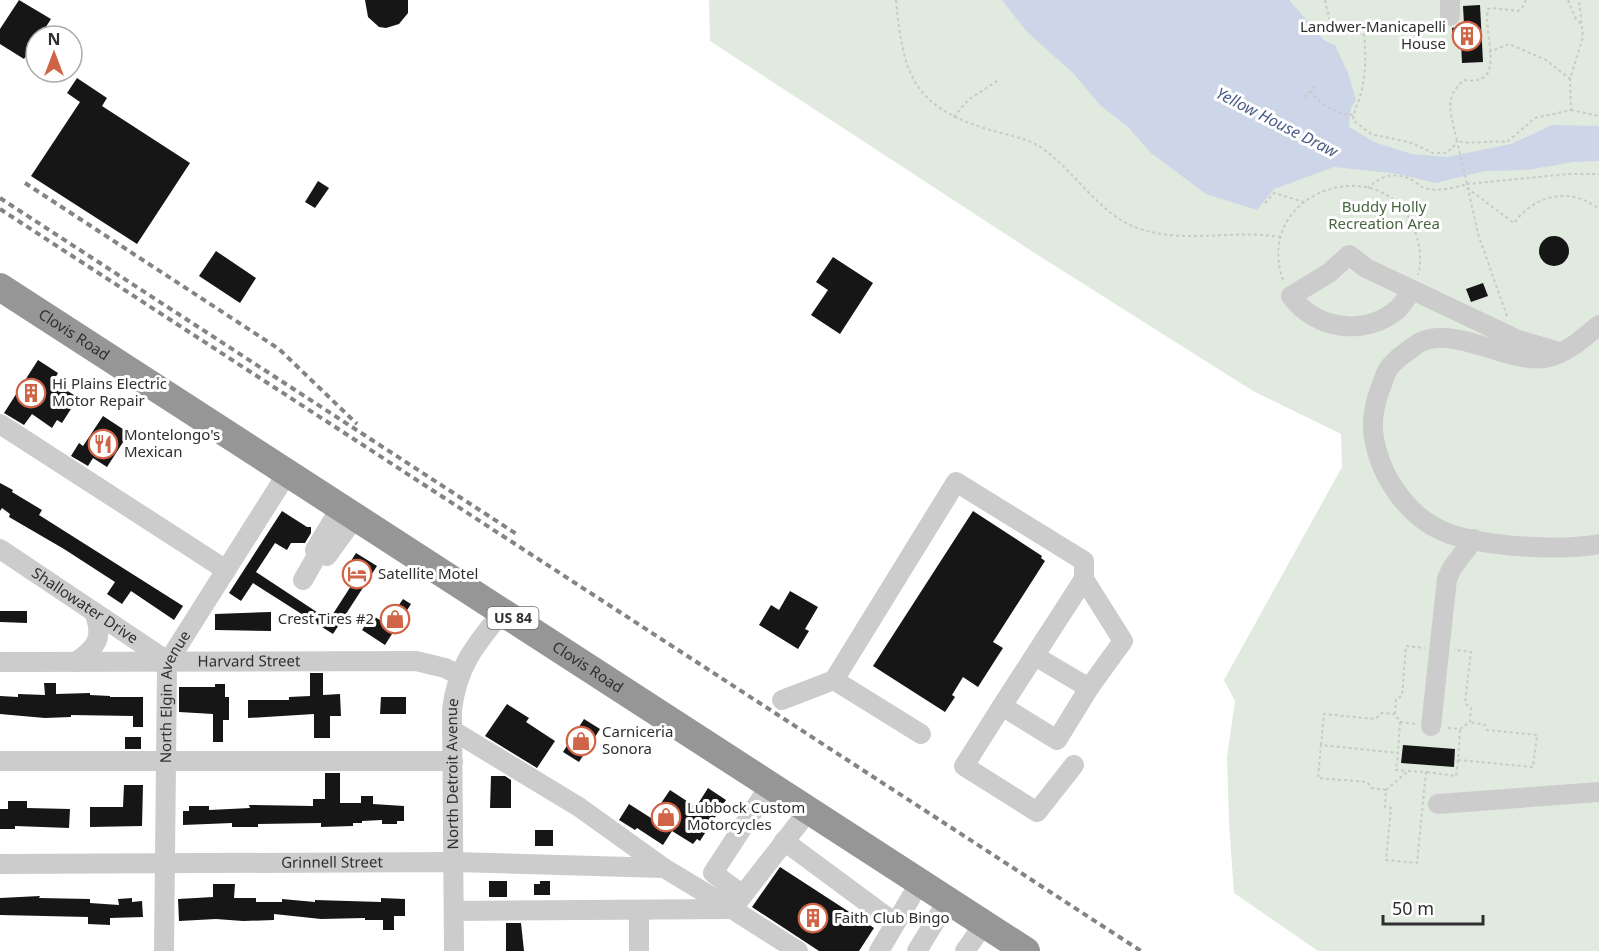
<svg xmlns="http://www.w3.org/2000/svg" width="1599" height="951" viewBox="0 0 1599 951" font-family="'Noto Sans',sans-serif">
  <style>
    .green { fill: #e1eade }
    .water { fill: #cdd5e8 }
    .building { fill: #161616 }
    .lines { fill: none; stroke-linecap: round; stroke-linejoin: round }
    .path { stroke: #c9c9c9; stroke-width: 2; stroke-dasharray: 3 3; stroke-linecap: butt }
    .minor { stroke: #ccc; stroke-width: 20 }
    .highway { stroke: #969696; stroke-width: 28 }
    .rail { stroke: #848484; stroke-width: 4; stroke-dasharray: 6 4.5; stroke-linecap: butt }
    .labels { text-anchor: middle; stroke-width: 6; stroke-linejoin: round; paint-order: stroke }
    .shield { fill: #fff; stroke: #6d6d6d; stroke-width: 1.5 }
    .shield-label { font-size: 14px; font-weight: bold; fill: #2f2f2f }
    .poi-label { font-size: 15px; fill: #2f2f2f; stroke: #fff; text-anchor: start }
    .park-label { font-size: 15px; fill: #486541; stroke: #fff }
    .street-label { font-size: 15px; fill: #2f2f2f; stroke: #fff }
    .water-label { font-size: 16px; font-style: italic; fill: #465b87; stroke: #fff }
  </style>
  <rect width="100%" height="100%" fill="#fff"/>
  <polygon class="green" points="709,0 1599,0 1599,951 1318,951 1234,893 1229,823 1227,757 1235,701 1224,680 1342,467 1341,434 1253,391 1033,252 710,41"/>
  <polygon class="water" points="1002,0 1289,0 1325,41 1335,45 1348,73 1356,100 1351,108 1349,127 1374,142 1412,154 1447,157 1511,144 1552,125 1599,126 1599,161 1574,162 1527,170 1485,171 1435,183 1399,174 1334,167 1274,189 1257,210 1206,194 1151,153 1128,127 1100,105 1074,74 1026,31"/>
  <g class="building">
    <polygon points="19,0 51,19 40,36 36,36 36,41 24,59 0,44 0,29"/>
    <polygon points="365,0 408,0 408,13 399,24 386,28 379,27 368,17"/>
    <polygon points="1480,5 1483,62 1462,63 1461,42 1453,42 1452,28 1464,25 1463,6"/>
    <polygon points="77,78 107,98 102,106 190,163 137,244 31,176 80,102 67,93"/>
    <polygon points="318,181 329,188 315,208 305,202"/>
    <circle cx="1554" cy="251" r="15"/>
    <polygon points="216,251 256,278 240,303 199,276"/>
    <polygon points="833,257 873,283 840,334 811,315 828,290 816,282"/>
    <polygon points="1483,283 1488,296 1471,302 1466,289"/>
    <polygon points="38,360 58,373 53,382 74,395 72,399 76,401 62,423 57,420 52,428 32,414 24,425 4,413"/>
    <polygon points="103,416 129,433 107,467 93,458 88,466 71,456 79,443 83,446"/>
    <polygon points="0,483 13,490 12,492 42,510 39,515 183,606 174,620 131,591 122,604 107,594 115,582 64,549 9,517 10,514 2,508 0,511"/>
    <polygon points="282,511 307,527 311,527 311,533 305,543 291,543 287,550 275,543 256,572 329,620 351,586 349,585 351,581 342,575 356,553 377,566 333,634 253,583 241,601 229,593"/>
    <polygon points="973,511 1042,556 1041,558 1045,561 993,642 1003,648 978,687 963,677 952,695 955,697 945,712 873,666"/>
    <polygon points="790,591 818,607 805,629 809,631 798,649 759,625 771,605 779,610"/>
    <polygon points="403,599 411,604 385,645 362,630 372,615 386,624"/>
    <polygon points="0,611 27,611 27,623 0,622"/>
    <polygon points="271,612 271,631 215,630 215,614"/>
    <polygon points="310,673 323,673 323,695 340,694 341,716 330,716 330,738 314,738 314,714 248,718 248,700 289,700 289,697 310,696"/>
    <polygon points="44,683 56,683 56,694 90,693 90,695 110,696 110,697 143,697 143,727 133,727 133,716 71,715 71,717 45,718 0,714 0,696 18,697 18,694 45,695"/>
    <polygon points="215,684 225,684 225,697 229,697 229,720 223,720 223,742 213,742 213,714 179,712 179,687 215,687"/>
    <polygon points="381,697 406,697 406,714 380,714"/>
    <polygon points="507,704 529,718 526,722 555,741 537,768 485,736"/>
    <polygon points="584,719 600,729 579,762 563,752"/>
    <rect x="125" y="737" width="16" height="12"/>
    <polygon points="1403,745 1455,749 1454,767 1401,763"/>
    <polygon points="325,773 340,773 340,803 361,803 361,796 373,796 373,804 404,806 404,821 397,821 397,824 382,824 382,820 362,821 362,823 353,823 353,826 321,827 321,823 258,824 258,827 232,827 232,823 183,825 183,811 189,811 189,806 209,806 209,810 250,808 249,805 313,806 313,799 325,799"/>
    <polygon points="491,776 505,776 511,780 511,808 490,808"/>
    <polygon points="124,785 143,785 142,826 90,827 90,807 123,807"/>
    <polygon points="708,788 726,800 700,841 697,839 693,844 672,831 663,845 637,828 635,830 619,820 629,804 651,818 670,790 696,807"/>
    <polygon points="8,801 27,801 27,808 70,809 69,828 15,826 15,829 0,829 0,809 8,809"/>
    <rect x="535" y="830" width="18" height="16"/>
    <polygon points="780,867 874,928 859,951 819,951 752,907"/>
    <rect x="489" y="881" width="18" height="16"/>
    <polygon points="540,881 550,881 550,895 534,895 534,884 540,884"/>
    <polygon points="213,884 235,884 234,898 256,898 256,902 282,902 282,899 315,902 315,900 381,902 381,898 405,899 405,916 394,916 394,930 383,930 383,920 365,920 365,918 321,919 274,914 274,920 243,921 216,919 179,921 178,899 213,897"/>
    <polygon points="40,896 39,898 90,899 90,903 119,905 118,899 132,898 132,902 142,901 143,917 110,918 110,925 88,924 88,917 0,915 0,898"/>
    <polygon points="506,923 521,923 524,951 506,951"/>
  </g>
  <g class="lines">
    <g class="path">
      <path d="M896 0C903 72 911 106 987 129 1005 135 1026 137 1042 148 1076 172 1100 216 1140 229 1186 244 1235 229 1281 237"/>
      <path d="M1325 0 1329 18 1342 33 1364 34C1366 54 1366 73 1361 93 1359 102 1354 110 1353 120L1371 134 1412 143 1433 153H1445L1452 149 1457 141 1467 184C1454 188 1437 192 1424 188 1419 186 1416 182 1412 180 1396 171 1380 176 1368 188"/>
      <path d="M1526 0 1522 8 1518 11 1492 8 1488 9C1482 34 1509 87 1464 80 1442 98 1452 116 1457 141 1472 145 1491 140 1507 142L1535 118 1571 110 1570 79 1583 37 1579 0"/>
      <polyline points="1568,0 1576,19 1581,24"/>
      <polyline points="1489,52 1509,44 1546,60 1570,79"/>
      <path d="M1310 91C1324 107 1332 112 1353 115"/>
      <polyline points="1304,97 1316,85"/>
      <polyline points="1571,110 1599,116"/>
      <polyline points="954,117 968,100 1000,79"/>
      <path d="M1467 188 1514 223C1535 195 1569 186 1599 209"/>
      <polyline points="1265,203 1274,193 1304,202"/>
      <path d="M1283 280C1251 189 1389 146 1416 234 1420 247 1422 262 1418 275"/>
      <polyline points="1507,316 1478,234 1467,184 1568,174 1599,174"/>
      <polyline points="1395,714 1396,699 1402,696 1406,646 1425,648"/>
      <polyline points="1400,722 1415,724"/>
      <polyline points="1448,728 1460,729 1470,722 1471,708 1465,703 1471,652 1454,650"/>
      <polyline points="1460,730 1458,760 1533,767 1537,735 1487,730 1485,725 1470,722"/>
      <polyline points="1321,745 1324,714 1375,719 1382,713 1395,714 1400,722 1398,752"/>
      <polygon points="1408,771 1426,772 1417,863 1386,860 1391,808 1385,807 1386,790"/>
      <polyline points="1427,772 1456,776 1458,760"/>
      <polyline points="1386,790 1372,788 1367,782 1318,778 1321,745 1398,753 1396,770 1407,771"/>
    </g>
    <g class="minor">
      <polyline points="1450,16 1450,0"/>
      <path d="M1412 290C1408 296 1403 304 1398 309 1365 337 1316 330 1291 296L1329 273 1349 255 1366 268 1518 340 1556 351"/>
      <path d="M1599 325C1583 338 1570 351 1550 357 1511 368 1449 318 1413 347 1405 353 1394 360 1389 368 1385 373 1383 383 1380 389 1375 403 1371 422 1374 438 1381 479 1410 520 1450 534 1489 547 1558 551 1599 544"/>
      <polyline points="0,424 226,570"/>
      <polyline points="341,507 315,550 327,556 356,516"/>
      <path id="s1" d="M0 549 169 662"/>
      <polyline points="303,580 319,552"/>
      <polyline points="1035,656 1089,688"/>
      <path id="s2" d="M0 662 416 661 445 668 459 675"/>
      <path d="M76 662C97 647 104 638 94 612"/>
      <polyline points="834,680 956,482 1084,561 1084,579 1123,641 1089,688 1057,740 1002,706 1084,579"/>
      <polyline points="782,700 834,680 921,734"/>
      <polyline points="1002,706 964,766 1037,812 1074,765"/>
      <polyline points="1431,726 1447,579 1452,568 1474,539"/>
      <polyline points="452,730 579,807 664,868 732,909 454,911"/>
      <polyline points="0,761 453,761"/>
      <polyline points="1438,804 1599,792"/>
      <polyline points="784,841 895,923"/>
      <path id="s3" d="M0 864 454 862 664 868"/>
      <polyline points="743,895 713,873 770,785"/>
      <polyline points="639,910 639,951"/>
      <path id="s4" d="M164 951 167 667 171 657 288 472"/>
      <path id="s5" d="M454 951 452 710C457 666 476 644 503 611"/>
      <polyline points="798,951 732,909 809,810"/>
      <polyline points="879,951 920,882"/>
      <polyline points="917,951 948,900"/>
      <polyline points="965,951 984,924"/>
    </g>
    <path class="highway" id="s6" d="M0 287 1026 951"/>
    <g class="rail">
      <polyline points="25,183 279,349 357,424"/>
      <polyline points="0,198 518,535"/>
      <polyline points="0,209 1141,951"/>
    </g>
  </g>
  <defs>
    <g id="building-ring" transform="scale(1.5)"><circle r="9.5" fill="#fff" stroke="#d06446" stroke-width="1.5"/><path d="M-4-6H4V6H1V3H-1V6H-4ZM-2.5-4.3h1.7v1.8h-1.7ZM.8-4.3h1.7v1.8H.8ZM-2.5-1h1.7V.8h-1.7ZM.8-1h1.7V.8H.8Z" fill="#d06446"/></g>
    <g id="restaurant-ring" transform="scale(1.5)"><circle r="9.5" fill="#fff" stroke="#d06446" stroke-width="1.5"/><path d="M-5-6h1v4h1v-4h1v4h1v-4h1v5L-1.5 .5V6h-2V.5L-5-1ZM5-6V6H3V1.5H1.5Q1.5-4 5-6Z" fill="#d06446"/></g>
    <g id="hotel-ring" transform="scale(1.5)"><circle r="9.5" fill="#fff" stroke="#d06446" stroke-width="1.5"/><path d="M-6-4.5h1.5V1H6V5H4.5V3h-9V5H-6ZM-4 0a1.8 1.8 0 1 1 3.6 0ZM.5 0V-2.5h3Q6-2.5 6 0Z" fill="#d06446"/></g>
    <g id="shop-ring" transform="scale(1.5)"><circle r="9.5" fill="#fff" stroke="#d06446" stroke-width="1.5"/><path d="M-5-2.5h2.3a2.7 3.5 0 0 1 5.4 0H5L5.5 6h-11ZM-1.5-2.5h3a1.5 2.3 0 0 0-3 0Z" fill="#d06446"/></g>
  </defs>
  <g fill-rule="evenodd">
    <use href="#building-ring" x="1467" y="36"/>
    <use href="#building-ring" x="31" y="393"/>
    <use href="#restaurant-ring" x="103" y="444"/>
    <use href="#hotel-ring" x="357" y="574"/>
    <use href="#shop-ring" x="395" y="619"/>
    <use href="#shop-ring" x="581" y="741"/>
    <use href="#shop-ring" x="666" y="817"/>
    <use href="#building-ring" x="813" y="918"/>
  </g>
  <g class="labels">
    <rect class="shield" x="487.5" y="607" width="51" height="22" rx="4.5"/>
    <g class="shield-label">
      <text x="513" y="623">US 84</text>
    </g>
    <g class="poi-label">
      <text x="1446" y="32" text-anchor="end">Landwer-Manicapelli<tspan x="1446" dy="17">House</tspan></text>
      <text x="52" y="389">Hi Plains Electric<tspan x="52" dy="17">Motor Repair</tspan></text>
      <text x="124" y="440">Montelongo's<tspan x="124" dy="17">Mexican</tspan></text>
      <text x="378" y="579">Satellite Motel</text>
      <text x="374" y="624" text-anchor="end">Crest Tires #2</text>
      <text x="602" y="737">Carniceria<tspan x="602" dy="17">Sonora</tspan></text>
      <text x="687" y="813">Lubbock Custom<tspan x="687" dy="17">Motorcycles</tspan></text>
      <text x="834" y="923">Faith Club Bingo</text>
    </g>
    <g class="park-label">
      <text x="1384" y="212">Buddy Holly<tspan x="1384" dy="17">Recreation Area</tspan></text>
    </g>
    <g class="street-label">
      <text dy="5" stroke="none"><textPath href="#s6" startOffset="88">Clovis Road</textPath></text>
      <text dy="5" stroke="none"><textPath href="#s1" startOffset="102">Shallowater Drive</textPath></text>
      <text dy="5" stroke="none"><textPath href="#s2" startOffset="249">Harvard Street</textPath></text>
      <text dy="5" stroke="none"><textPath href="#s6" startOffset="700">Clovis Road</textPath></text>
      <text dy="5" stroke="none"><textPath href="#s4" startOffset="256">North Elgin Avenue</textPath></text>
      <text dy="5" stroke="none"><textPath href="#s5" startOffset="177">North Detroit Avenue</textPath></text>
      <text dy="5" stroke="none"><textPath href="#s3" startOffset="332">Grinnell Street</textPath></text>
    </g>
    <g class="water-label">
      <text transform="translate(1277 122) rotate(27)" y="6">Yellow House Draw</text>
    </g>
  </g>
  <g transform="translate(54 54)"><circle r="28" fill="#ffffff" stroke="#acacac" stroke-width="1.5"/>
  <path d="M0-4.5L10 22L0 15L-10 22Z" fill="#d06446"/>
  <text y="-9" font-size="16" font-weight="bold" text-anchor="middle" fill="#2f2f2f">N</text>
  </g>
  <path d="M1383 915v9h100v-9" fill="none" stroke="#2f2f2f" stroke-width="3"/>
  <text x="1392" y="915" font-size="18" fill="#2f2f2f" stroke="#ffffff" stroke-width="4.5" paint-order="stroke">50 m</text>
</svg>
